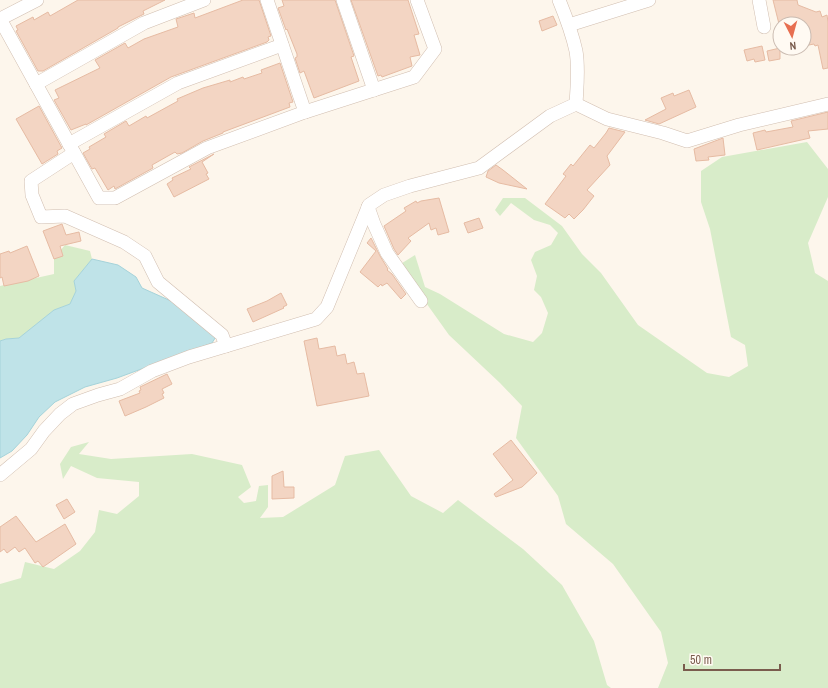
<svg xmlns="http://www.w3.org/2000/svg" width="828" height="688" viewBox="0 0 828 688" font-family="'Archivo Narrow',sans-serif">
  <style>
    .green { fill: #d8ecc9 }
    .water { fill: #bfe3e8; stroke: #a5d3da }
    .building { fill: #f3d5c3; stroke: #e6bba3 }
    .lines { fill: none; stroke-linecap: round; stroke-linejoin: round }
    .minor-casing { stroke: #d1beb0; stroke-width: 14 }
    .minor { stroke: #fff; stroke-width: 13 }
  </style>
  <rect width="100%" height="100%" fill="#fdf6ec"/>
  <g class="green">
    <polygon points="807,142 828,169 828,197 808,243 815,273 828,281 828,688 658,688 668,663 661,632 613,564 566,524 558,496 516,438 522,406 500,383 449,335 399,265 415,255 425,287 440,294 504,334 533,342 542,333 548,313 541,297 534,290 537,276 531,260 535,252 551,245 558,233 550,225 534,220 511,203 500,216 495,210 503,198 525,198 562,226 582,254 601,273 638,325 707,373 729,377 748,366 745,345 731,337 710,229 701,202 701,171 722,157"/>
    <polygon points="65,245 90,251 92,259 74,281 76,291 70,304 54,310 19,338 6,339 0,341 0,286 54,274 54,258"/>
    <polygon points="89,442 79,454 111,459 192,454 242,465 251,487 238,497 244,503 256,501 259,486 268,485 268,507 260,518 283,517 335,485 345,456 379,450 411,496 443,513 458,500 523,549 562,585 594,641 607,685 611,688 0,688 0,584 21,578 25,562 54,569 80,551 95,532 99,510 117,514 139,496 139,482 97,478 71,466 63,479 60,464 71,447"/>
  </g>
  <polygon class="water" points="92,259 118,265 136,277 142,288 171,301 217,335 212,343 117,378 85,387 55,402 39,417 27,435 12,451 0,458 0,341 6,339 19,338 54,310 70,304 76,291 74,281"/>
  <g class="building">
    <polygon points="78,0 165,0 143,11 144,14 118,27 118,28 43,71 38,71 16,31 18,30 16,26 33,17 34,20 48,12 50,16"/>
    <polygon points="243,0 259,0 271,36 268,37 269,40 267,42 171,77 86,125 86,124 71,130 54,100 59,98 55,90 100,68 95,60 125,43 128,48 144,39 178,27 176,19 194,13 195,18"/>
    <polygon points="282,0 335,0 354,56 351,57 359,81 314,98 304,71 300,73 295,58 297,57 297,54 287,29 286,30 278,8 284,6"/>
    <polygon points="351,0 408,0 419,34 414,35 420,55 410,57 412,66 382,77 381,75 378,76"/>
    <polygon points="773,0 797,0 798,5 816,12 820,11 822,17 827,15 828,22 828,68 823,69 818,45 815,46 814,44 809,45 804,24 779,24"/>
    <polygon points="553,16 557,25 542,31 539,21"/>
    <polygon points="762,46 765,60 755,62 754,59 747,61 744,50"/>
    <polygon points="780,48 780,59 769,61 767,51"/>
    <polygon points="280,63 293,102 289,103 290,107 223,132 223,133 203,141 182,153 177,154 175,152 152,165 153,168 115,189 114,186 108,190 95,168 92,169 83,153 90,149 89,147 106,137 104,134 126,121 129,126 146,116 147,118 178,101 177,99 203,88 230,80 230,82 243,77 244,79 262,73 261,70"/>
    <polygon points="689,90 696,107 659,124 645,120 666,109 661,98 673,93 674,96"/>
    <polygon points="39,106 62,148 57,151 58,154 42,164 16,119"/>
    <polygon points="828,112 828,129 808,131 810,138 757,150 753,133 765,130 766,132 793,127 791,121"/>
    <polygon points="609,128 625,132 607,156 610,165 587,190 594,196 583,210 574,219 569,214 565,218 545,204 566,176 563,174 571,164 573,166 590,145 594,148 606,133"/>
    <polygon points="723,138 725,155 708,157 709,160 696,161 694,149"/>
    <polygon points="214,154 202,162 208,173 206,174 209,179 174,197 167,184 173,180 172,178 191,169 189,167"/>
    <polygon points="496,165 503,170 527,189 499,183 486,177 488,171"/>
    <polygon points="439,198 449,232 438,235 436,228 431,230 429,223 408,238 411,241 398,255 394,249 384,226 406,211 404,208 416,201 417,203 421,201"/>
    <polygon points="479,218 483,228 468,233 464,223"/>
    <polygon points="62,224 66,235 79,232 81,241 60,246 63,256 54,259 43,231"/>
    <polygon points="371,238 380,256 388,269 387,270 392,274 406,294 401,299 387,283 382,286 381,284 378,287 360,272 376,251 367,243"/>
    <polygon points="27,246 39,276 28,281 4,286 2,277 0,278 0,254 9,251 10,253"/>
    <polygon points="281,293 287,305 283,307 284,308 253,322 247,309 267,301"/>
    <polygon points="317,338 319,349 335,346 337,356 345,354 347,364 354,362 357,374 364,373 369,396 317,406 304,341"/>
    <polygon points="167,374 172,384 162,389 164,393 162,394 164,398 146,407 125,416 119,401 140,393 139,391 141,390 140,387"/>
    <polygon points="511,440 537,473 522,487 496,497 494,494 513,480 493,454"/>
    <polygon points="283,471 284,487 294,487 294,498 272,499 272,476"/>
    <polygon points="67,499 75,512 64,519 56,505"/>
    <polygon points="16,516 36,542 65,524 76,544 43,567 38,561 35,563 25,548 19,552 15,547 7,553 4,549 0,552 0,527"/>
  </g>
  <g class="lines">
    <g class="minor-casing">
      <g id="minor">
        <polyline points="267,0 305,112"/>
        <polyline points="343,0 374,90"/>
        <path d="M559 0C566 17 572 33 576 51 579 68 577 87 576 104"/>
        <polyline points="759,0 764,27"/>
        <polyline points="0,19 99,198 115,198 207,148 305,112 414,77 435,49 417,0"/>
        <polyline points="0,19 37,0"/>
        <polyline points="569,25 649,0"/>
        <polyline points="36,84 144,23 204,0"/>
        <polyline points="69,144 178,83 282,45"/>
        <polyline points="74,153 31,181 32,195 41,217 65,216 124,242 145,256 158,282 222,335 226,346"/>
        <polyline points="368,207 374,224 387,253 421,301"/>
        <polyline points="0,475 31,449 44,431 60,414 73,404 98,395 120,389 152,371 189,357 316,319 327,307 369,205 384,195 410,186 479,168 550,116 576,104 607,119 663,133 687,141 739,125 828,104"/>
      </g>
    </g>
    <use href="#minor" class="minor"/>
  </g>
  <g transform="translate(792 36) rotate(174)"><circle r="19" fill="#fffaf3" stroke="#cabbb1"/>
  <path d="M0-3L7 15L0 10L-7 15Z" fill="#e76f51"/>
  <text y="-6" font-size="11" font-weight="bold" text-anchor="middle" fill="#7a5c4d">N</text>
  </g>
  <path d="M684 664v6h96v-6" fill="none" stroke="#7a5c4d" stroke-width="2"/>
  <text x="690" y="664" font-size="12" fill="#7a5c4d" stroke="#fffaf3" stroke-width="3" paint-order="stroke">50 m</text>
</svg>
